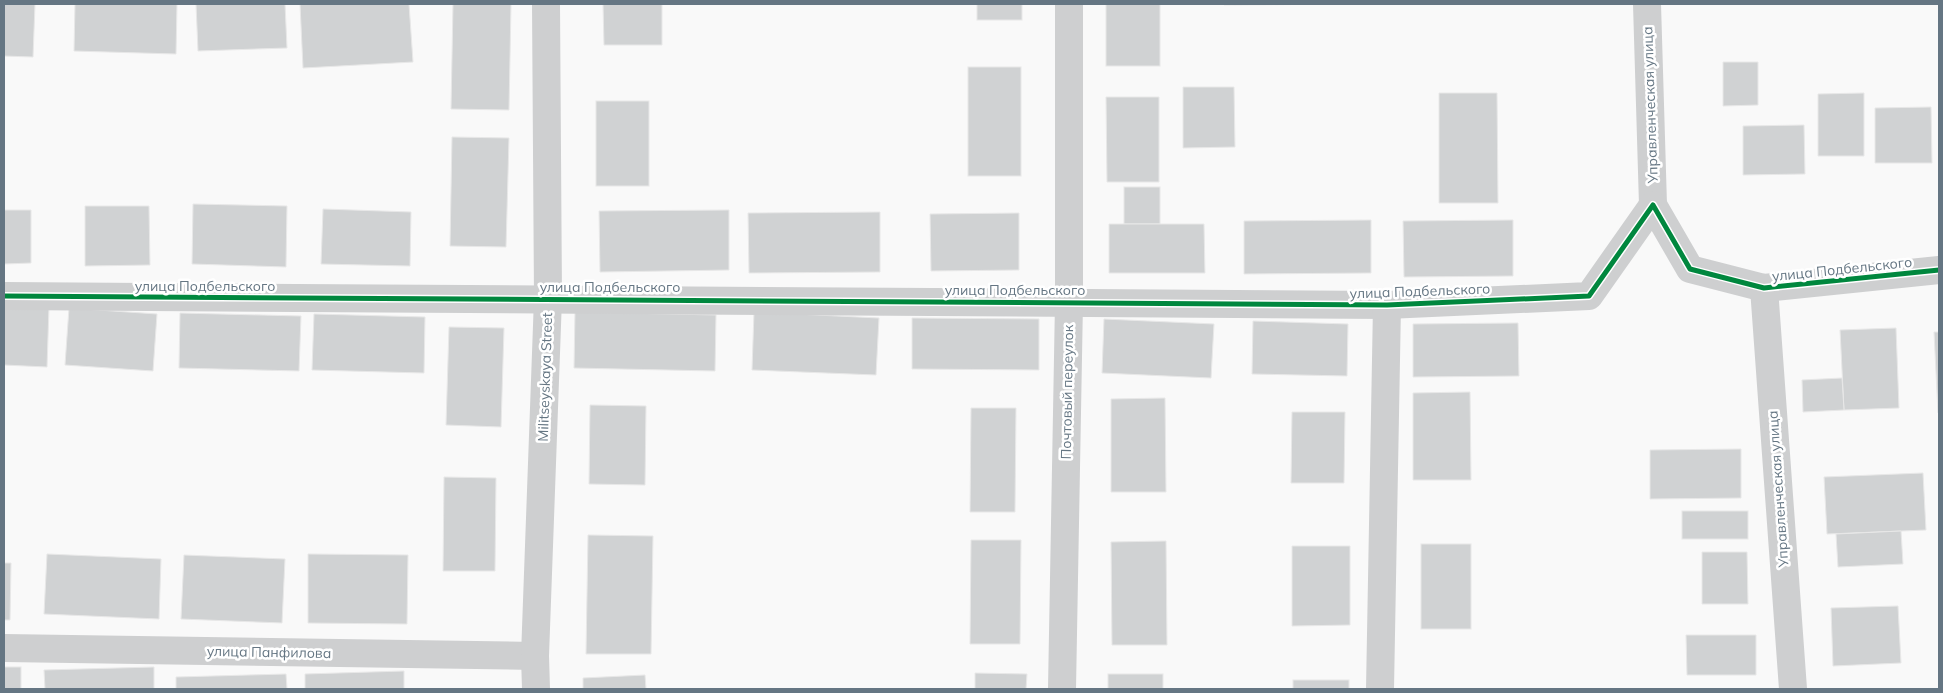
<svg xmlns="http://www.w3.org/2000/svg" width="1943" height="693" viewBox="0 0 1943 693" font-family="Mulish,sans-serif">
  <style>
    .building { fill: #d0d2d3; stroke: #e8e8e8 }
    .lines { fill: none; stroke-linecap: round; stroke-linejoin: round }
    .minor { stroke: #cecfd0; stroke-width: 28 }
    .cycleway-casing { stroke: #fff; stroke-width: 8 }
    .cycleway { stroke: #00873e; stroke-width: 5 }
    .labels { text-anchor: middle; stroke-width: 5; stroke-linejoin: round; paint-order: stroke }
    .street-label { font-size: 14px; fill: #657683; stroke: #fff }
  </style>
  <rect width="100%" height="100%" fill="#f9f9f9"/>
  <g class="building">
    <polygon points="4,4 35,4 33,57 4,56"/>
    <polygon points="75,4 177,4 176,54 74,51"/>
    <polygon points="196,4 285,4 287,48 198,51"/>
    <polygon points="300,4 409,4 413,62 303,68"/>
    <polygon points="453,4 511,4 509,110 451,109"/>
    <polygon points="603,4 662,4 662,45 604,45"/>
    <rect x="977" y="4" width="45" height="16"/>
    <rect x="1106" y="4" width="54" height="62"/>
    <polygon points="1224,4 1369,4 1224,5"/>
    <polygon points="1723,62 1758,62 1758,105 1723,106"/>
    <rect x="968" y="67" width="53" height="109"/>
    <polygon points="1183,87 1234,87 1235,147 1183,148"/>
    <polygon points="1439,93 1497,93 1498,203 1439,203"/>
    <polygon points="1864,93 1864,156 1818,156 1818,94"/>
    <polygon points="1106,97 1159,97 1159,182 1107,182"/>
    <rect x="596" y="101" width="53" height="85"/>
    <polygon points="1931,107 1932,163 1875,163 1875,108"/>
    <polygon points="1804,125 1805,174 1743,175 1743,126"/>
    <polygon points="452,137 509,138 506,247 450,246"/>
    <rect x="1124" y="187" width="36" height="37"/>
    <polygon points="193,204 287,206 286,267 192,264"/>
    <polygon points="85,206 149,206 150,265 85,266"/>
    <polygon points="323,209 411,212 410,266 321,264"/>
    <polygon points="4,210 31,210 31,263 4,264"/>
    <polygon points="729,210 729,270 600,272 599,211"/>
    <polygon points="880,212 880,272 749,273 748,213"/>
    <polygon points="1019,213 1019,270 931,271 930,214"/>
    <polygon points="1371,220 1371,273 1244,274 1244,221"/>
    <polygon points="1513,220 1513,276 1404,277 1403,221"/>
    <polygon points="1109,224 1204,224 1205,273 1109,273"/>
    <polygon points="4,305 49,307 47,367 4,365"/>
    <polygon points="69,308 157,314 153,371 65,365"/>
    <polygon points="575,312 716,315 715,371 574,368"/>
    <polygon points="754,312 879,318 876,375 752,370"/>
    <polygon points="180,313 301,316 299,371 179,368"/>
    <polygon points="314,314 425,317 424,373 312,370"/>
    <polygon points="912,318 1039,319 1039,370 912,369"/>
    <polygon points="1104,319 1214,324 1211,378 1102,373"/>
    <polygon points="1253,321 1348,324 1347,376 1252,374"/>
    <polygon points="1518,323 1519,376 1413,377 1413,324"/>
    <polygon points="449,327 504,328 501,427 446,425"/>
    <polygon points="1896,328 1899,408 1844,410 1840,330"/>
    <polygon points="1934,332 1939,332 1939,413 1938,413"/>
    <polygon points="1842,378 1844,410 1803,412 1802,380"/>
    <polygon points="1470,392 1471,480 1413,480 1413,393"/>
    <polygon points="1165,398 1166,492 1111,492 1111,399"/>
    <polygon points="590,405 646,406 645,485 589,484"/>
    <polygon points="971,408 1016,408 1015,512 970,512"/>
    <polygon points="1292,412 1345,412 1344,483 1291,483"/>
    <polygon points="1741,449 1741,498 1650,499 1650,450"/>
    <polygon points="1923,473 1926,530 1827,534 1824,477"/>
    <polygon points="444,477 496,478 495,571 443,571"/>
    <rect x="1682" y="511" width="66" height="28"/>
    <polygon points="1901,531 1903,564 1838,567 1836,534"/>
    <polygon points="588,535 653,536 651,654 586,654"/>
    <polygon points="971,540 1021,540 1020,644 970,644"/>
    <polygon points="1166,541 1167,645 1112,645 1111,542"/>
    <rect x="1421" y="544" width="50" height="85"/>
    <polygon points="1292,546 1350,546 1350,625 1292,626"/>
    <polygon points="1702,552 1747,552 1748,604 1702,604"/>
    <polygon points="47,554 161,559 159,619 44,614"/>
    <polygon points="308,554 408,555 407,624 308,623"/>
    <polygon points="184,555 285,559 282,623 181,619"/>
    <polygon points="4,563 11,563 10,620 4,620"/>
    <polygon points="1898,606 1901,663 1833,666 1831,608"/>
    <polygon points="1686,635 1756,635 1756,675 1687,675"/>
    <rect x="4" y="667" width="17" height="22"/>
    <polygon points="154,667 154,689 45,689 44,670"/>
    <polygon points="404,671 404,689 305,689 305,674"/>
    <polygon points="975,673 1027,674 1026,689 975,689"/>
    <polygon points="286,674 287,689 176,689 176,677"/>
    <rect x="1108" y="674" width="55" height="15"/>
    <polygon points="645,675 646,689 583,689 583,678"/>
    <rect x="1293" y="680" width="56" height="9"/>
  </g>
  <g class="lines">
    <g class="minor">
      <polyline points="1647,4 1653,205"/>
      <polyline points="1764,288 1793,689"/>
      <polyline points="4,296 1387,305 1589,296 1653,205 1690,269 1764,288 1939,270"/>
      <polyline points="4,648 535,656"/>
      <polyline points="536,689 535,656 548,298 546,4"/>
      <polyline points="1062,689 1069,302 1069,4"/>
      <polyline points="1380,689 1387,305"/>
    </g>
    <g class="cycleway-casing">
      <polyline id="cycleway" points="4,296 1387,305 1589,296 1653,205 1690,269 1764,288 1939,270"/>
    </g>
    <use href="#cycleway" class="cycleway"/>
  </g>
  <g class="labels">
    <g class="street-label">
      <text transform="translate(1650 105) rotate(-92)" y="5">Управленческая улица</text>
      <text transform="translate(1842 269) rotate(-6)" y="5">улица Подбельского</text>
      <text x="205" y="291">улица Подбельского</text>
      <text x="610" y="292">улица Подбельского</text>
      <text x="1015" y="295">улица Подбельского</text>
      <text transform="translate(1420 291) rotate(-2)" y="5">улица Подбельского</text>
      <text transform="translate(545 377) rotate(-88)" y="5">Militseyskaya Street</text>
      <text transform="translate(1067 392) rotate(-89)" y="5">Почтовый переулок</text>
      <text transform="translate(1778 489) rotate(-94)" y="5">Управленческая улица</text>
      <text transform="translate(269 652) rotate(1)" y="5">улица Панфилова</text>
    </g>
  </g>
  <rect width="1943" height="693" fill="none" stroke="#657683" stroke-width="10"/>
</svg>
